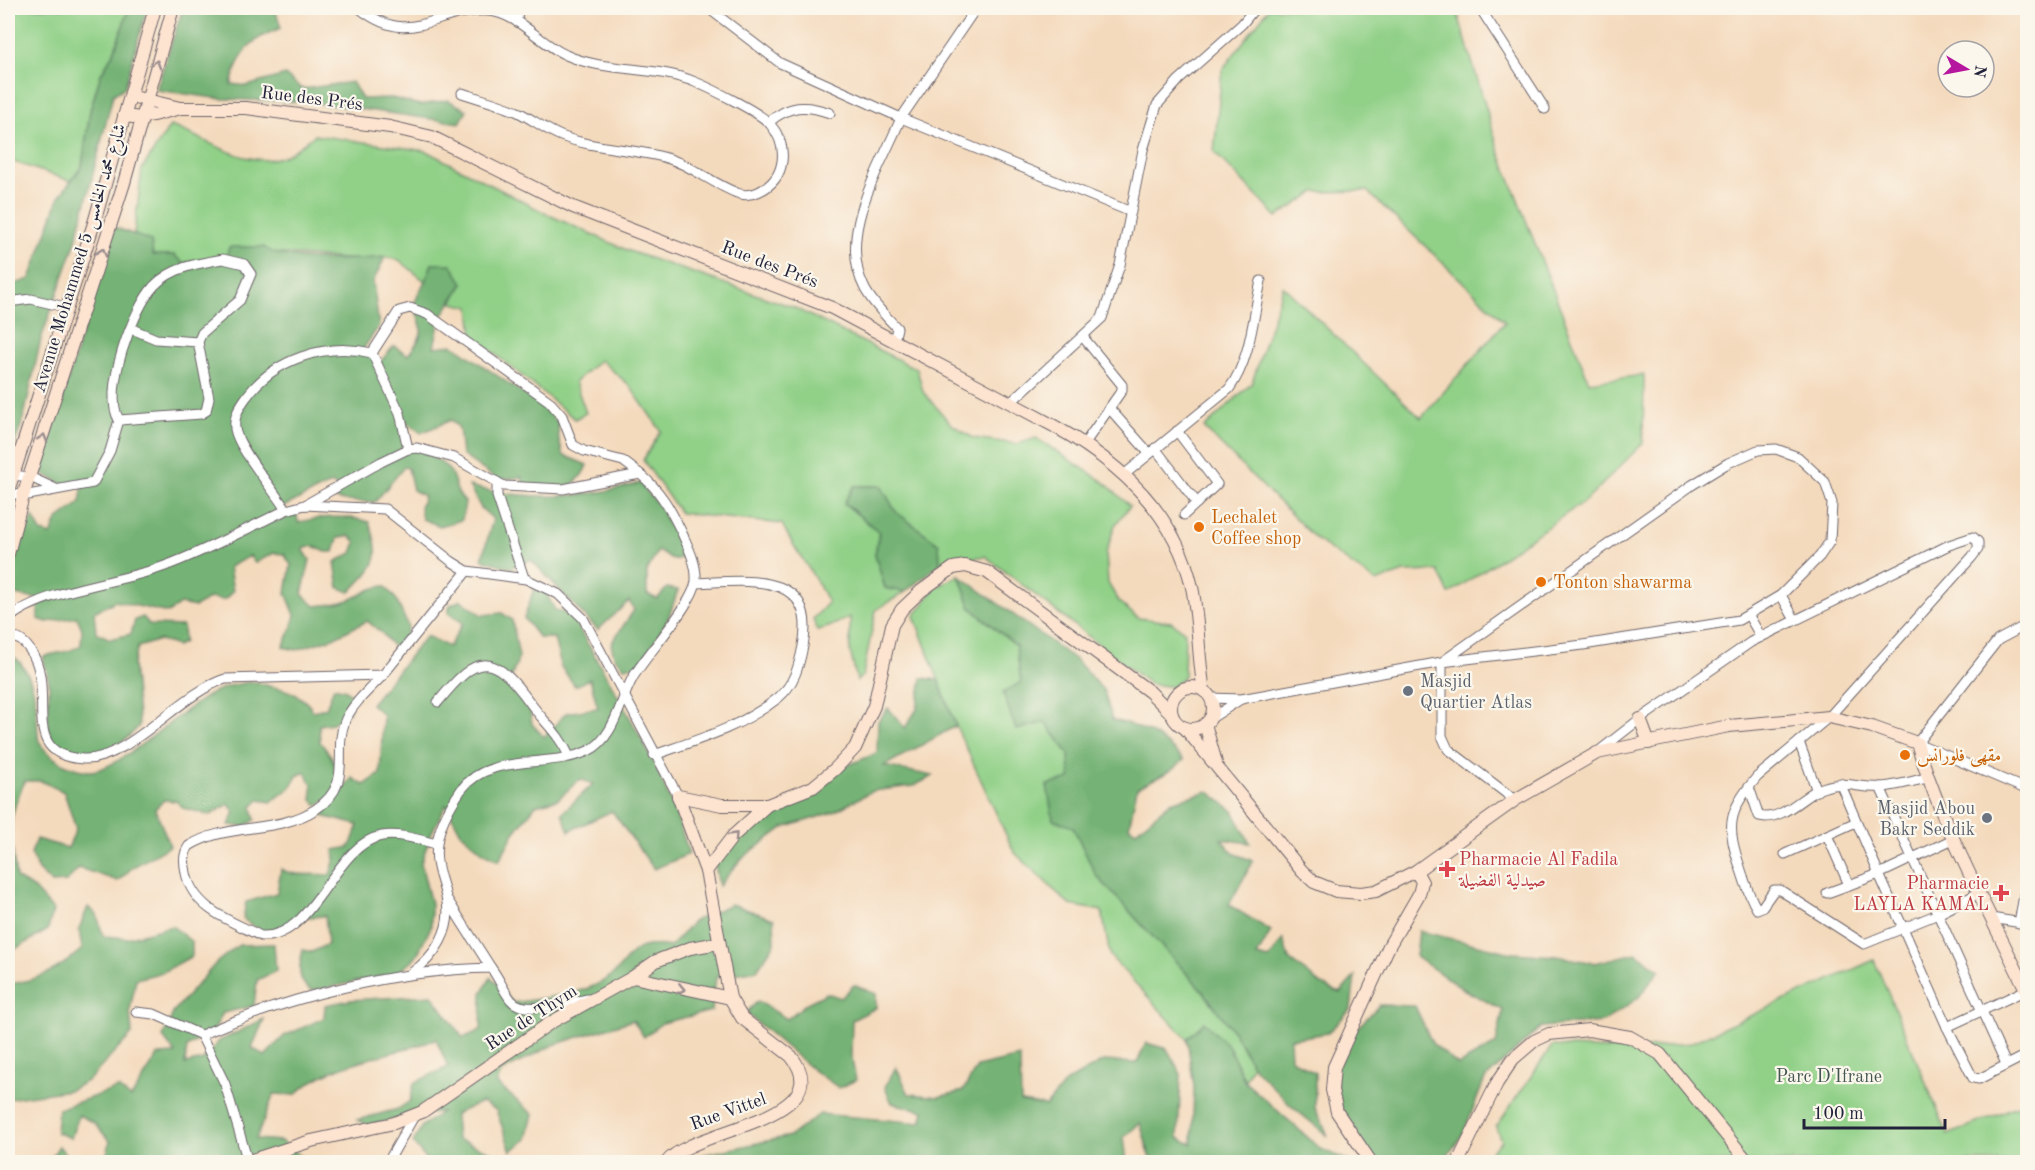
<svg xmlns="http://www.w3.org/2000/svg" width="2035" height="1170" viewBox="0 0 2035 1170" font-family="'Old Standard TT',Amiri,serif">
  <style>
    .green { fill: #90d087; stroke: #597961; stroke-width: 1.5 }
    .forest { fill: #74b274; stroke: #4b6a58; stroke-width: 1.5 }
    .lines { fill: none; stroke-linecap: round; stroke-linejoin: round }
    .street-casing { stroke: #6c6268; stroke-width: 11 }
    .secondary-casing { stroke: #6c6268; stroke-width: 14 }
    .street { stroke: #fff; stroke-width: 9 }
    .secondary { stroke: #fde4d1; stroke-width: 12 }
    .oneway { stroke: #9a8d8e }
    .food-dot { fill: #e8710a; stroke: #fbf7ec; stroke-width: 2 }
    .worship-dot { fill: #6b7280; stroke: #fbf7ec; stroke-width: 2 }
    .health-dot { fill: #e0444e; stroke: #fbf7ec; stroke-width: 2 }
    .labels { text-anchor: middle; stroke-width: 4.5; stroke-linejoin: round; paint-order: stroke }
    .street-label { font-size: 18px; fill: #22223b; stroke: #fbf7ec }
    .food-label { font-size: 18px; fill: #c56008; stroke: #fbf7ec; text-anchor: start }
    .worship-label { font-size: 18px; fill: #5b616d; stroke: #fbf7ec; text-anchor: start }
    .health-label { font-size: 18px; fill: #be3a42; stroke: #fbf7ec; text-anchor: start }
    .park-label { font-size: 18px; fill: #435652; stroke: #fbf7ec }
  </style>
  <rect width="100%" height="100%" fill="#fbf7ec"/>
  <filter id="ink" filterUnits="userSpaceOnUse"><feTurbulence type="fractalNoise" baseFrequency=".0167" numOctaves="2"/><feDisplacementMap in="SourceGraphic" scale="12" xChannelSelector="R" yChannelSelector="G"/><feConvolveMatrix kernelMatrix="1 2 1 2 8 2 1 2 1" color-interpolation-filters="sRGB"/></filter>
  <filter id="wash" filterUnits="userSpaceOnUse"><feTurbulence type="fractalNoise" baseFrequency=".008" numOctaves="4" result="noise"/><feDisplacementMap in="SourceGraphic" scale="24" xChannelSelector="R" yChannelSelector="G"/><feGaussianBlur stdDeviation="1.35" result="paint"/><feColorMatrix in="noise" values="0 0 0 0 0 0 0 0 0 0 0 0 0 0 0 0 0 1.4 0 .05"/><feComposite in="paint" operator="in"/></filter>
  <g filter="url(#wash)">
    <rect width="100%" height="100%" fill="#f4dabd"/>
    <g class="green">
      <polygon points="8,8 129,8 114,52 101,74 90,111 82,166 71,181 8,160"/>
      <polygon points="1269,8 1456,8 1499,151 1589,382 1644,375 1643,443 1588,499 1449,594 1438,571 1404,572 1376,582 1317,540 1204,428 1252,383 1283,286 1421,418 1505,322 1367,191 1315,192 1277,217 1214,152 1222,70"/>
      <path d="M170 126C204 136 251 174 288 154 298 149 306 141 315 135L426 151 549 215 629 251 793 307 917 369 923 392 951 424 973 438 1018 444 1036 438 1104 482 1130 506 1115 525 1106 553 1108 583 1119 602 1138 618 1171 622 1185 632 1184 676 1173 687 1150 684 985 556 940 564 939 544 896 512 881 486H855L844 503 879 532 875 555 885 588 905 592 876 610 863 675 857 681 850 651V617L829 627 817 630 813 619 828 603C816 575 795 552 782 524L680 513 643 460 661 431 629 385 600 360 575 382 586 413 575 419 473 336 470 307 452 303 463 283 432 264 426 282 399 260 385 257 359 260 271 253 227 255 183 263 174 255H153L134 234 142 169Z"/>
      <polygon points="959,575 971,608 1016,646 1021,682 1016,730 1045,722 1069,754 1073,827 1096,875 1202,990 1233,1031 1252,1065 1245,1081 1229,1047 1204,1023 1187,1039 1110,956 1102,911 1070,905 1014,852 956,726 914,616 935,588"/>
      <polygon points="1874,960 1948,1135 2027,1102 2027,1162 1481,1162 1501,1141 1496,1127 1552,1046 1631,1050 1690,1043"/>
    </g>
    <g class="forest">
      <polygon points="129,8 147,8 125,87 113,95 76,241 41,339 24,416 8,465 8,351 12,285 30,279 59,197 82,166 90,111 101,74 114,52"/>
      <path d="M183 8H275L281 28C250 39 240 51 231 84L247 86 285 75 302 89 352 82 362 99 392 98 420 105 448 100 467 110 460 123 309 102 222 99 156 90Z"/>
      <path d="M114 227 151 241 153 255H174L183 263 227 255 229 247H264C282 263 360 260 385 257L373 282 379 326 363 349 380 362 394 346 408 355C425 334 424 331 414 305 419 291 427 279 432 264H451L463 283 440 319 434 347 453 345 537 403 558 422 559 440 563 455 587 465C575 496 552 486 524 485L522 477 498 480 462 455 459 428 451 420 421 433 407 422 409 443C420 448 446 463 451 473 458 487 453 489 465 502L462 520 440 526 422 519 420 507 424 496 413 490 408 468 404 467 375 502 343 501 334 498 340 490 332 483 277 510 275 522 297 514 298 523C318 516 349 515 369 522 383 560 377 564 350 592L339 588 335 562 352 553 356 542 350 536 338 538 334 552H326L313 546 303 549 310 560 302 594 315 606C327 605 338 604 349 600 363 595 369 587 385 586L396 599 408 626 404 641 393 647 383 634 367 621 333 638 296 650 283 647 291 630 295 615 286 593 291 565 284 554 274 553 255 563 250 556 229 567 233 591 224 600 210 598 195 607 180 604 168 613 115 601 94 612 96 632 110 639 131 634 135 620 143 617 150 625 183 626 184 642 177 646 160 640 138 647 133 664 139 726C114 755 84 761 52 740L48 727 49 682 43 657C57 651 69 654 81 645L82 629 77 617 47 622 38 619V599L11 594C7 569 22 539 33 517L41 532 51 535 57 520 80 503 83 483 65 485 40 472Z"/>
      <path d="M640 483 659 506 686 556 674 560 658 551 647 571V594L657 599 667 588 678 590 668 619 640 665 624 667 614 656 611 644 634 610 629 601 598 630 531 560 510 568 482 559 493 519 481 508 469 486C524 501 586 499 640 483Z"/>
      <polygon points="854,486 881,486 896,512 939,544 940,564 905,592 885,588 875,555 879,532 844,503"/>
      <path d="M959 575 1077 661 1104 691 1112 720C1144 727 1161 736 1184 760L1170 771 1137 788 1129 827 1136 831 1171 802 1208 791 1233 811 1250 843 1221 839 1233 853 1253 861 1229 905 1271 931 1257 956 1269 959 1283 939 1289 959 1322 985 1340 993 1355 976 1351 1009 1328 1033 1290 1039 1291 1059 1315 1073V1108L1328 1136 1290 1105 1252 1065 1233 1031 1202 990 1096 875 1073 827 1053 820 1047 785 1070 779 1069 754 1045 722 1016 730 1003 693 1021 682 1016 646 971 608Z"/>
      <path d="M534 589 546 593 555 610 571 615C616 693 664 768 689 854L654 869 612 811 569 831 562 813 593 784 580 779 558 799 536 805 514 833 499 861 484 853 461 833 446 805 431 834 421 863 431 904V927L416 957 398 973 312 991C296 982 299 966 303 950L312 952 328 944 325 916 309 917 272 934 259 930 243 919 246 902 277 893 281 869C296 878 313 873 330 875L335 859 334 850 350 847 358 825 322 816 352 778 364 785 380 774 383 715 371 704 426 636 449 647 463 623 448 613 450 605 461 600 482 615 502 613 512 620 519 657 510 681 529 702 532 724 544 737 566 713 598 708 590 679 575 686 561 667 554 638H539L524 618Z"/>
      <path d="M10 654C31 667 36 694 37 718 38 725 37 734 39 741 43 750 53 758 62 763 68 766 80 770 88 771 120 773 187 701 223 688 231 685 247 682 255 682 261 682 266 686 272 687 288 689 305 697 313 711L326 708 334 687 346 690 352 696 349 712 333 723 319 725 320 742 331 756 339 774 331 797 318 805 312 800V785L305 772 297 776 290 788 271 802 259 800 252 807 255 820 244 827 229 825 235 812 229 804 210 815 183 808 176 801 164 800 155 809 170 846 133 867 118 881 79 868 66 882 52 883 38 870 31 854 36 839 68 848 76 829 64 792 41 781H25C4 826 11 832 16 878L33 888 53 910 48 930 8 953V655Z"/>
      <polygon points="922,678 938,680 956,726 884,766 933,776 914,786 872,791 834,812 783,828 741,859 719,886 715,865 744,832 769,821 779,812 814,794 844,767 877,753 878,721 888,708 905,728 917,709"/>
      <path d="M731 904 774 919 775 943 757 970 716 977 712 1011 662 1023 644 1037 633 1020 553 1045 501 1072 497 1084 533 1114 527 1139 511 1151 496 1110 482 1102 455 1114 457 1139 496 1154 490 1162H428L413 1143 422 1126 443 1111 368 1125 357 1120 398 1109 410 1101 414 1083 448 1067 436 1039C391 1057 329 1061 295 1095L274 1094 256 1139 281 1141 302 1157 301 1162H86L106 1158 110 1141 94 1123 79 1115 71 1138 56 1132 58 1109 118 1088 131 1098 158 1055 176 1054 163 1037 174 1011 217 962 239 945 274 944 276 971 257 980 254 1006 223 1013 214 1030 187 1047 185 1064 203 1060 219 1041 264 1019 252 1048 265 1056 284 1036 324 1018 325 1005 350 1000 432 995 463 1038 481 1030 482 993 491 977 513 1003C541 998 575 996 600 983 634 965 623 939 670 947L694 921Z"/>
      <path d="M88 907 97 915 103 936 127 938 172 926 192 942V956L163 972 136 979 130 1010 132 1034 89 1080 70 1090 8 1099V1067L12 1065 8 1059V984C38 981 60 969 82 949L79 929Z"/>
      <path d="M1419 931 1512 953 1556 956 1595 963 1636 953 1660 970 1638 998 1603 1022 1541 1027 1485 1079 1463 1134 1443 1162H1367C1345 1125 1320 1076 1350 1036 1359 1025 1370 1016 1379 1005L1415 1006 1432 1043 1458 1065 1496 1044 1503 1010 1463 989 1416 957Z"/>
      <polygon points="854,985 876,994 876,1008 852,1020 851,1055 856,1080 839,1088 813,1070 746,1013 758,1001 787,1019 807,1003 827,993 841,998"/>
      <polygon points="1204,1022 1229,1047 1245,1082 1321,1149 1351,1162 1157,1162 1150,1156 1140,1123 1124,1137 1127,1162 689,1162 698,1156 790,1136 820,1114 921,1123 924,1111 892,1103 885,1087 896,1067 909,1094 938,1097 963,1091 977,1067 1020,1057 1021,1102 1046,1106 1066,1082 1103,1061 1137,1063 1146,1043 1167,1049 1181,1074 1178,1138 1192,1144 1194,1087 1187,1039"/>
      <polygon points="59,1146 69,1159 83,1162 48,1162"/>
    </g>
  </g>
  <g filter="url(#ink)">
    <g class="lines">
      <g class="street-casing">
        <g id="street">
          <path d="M359 8C412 50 434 8 488 11 518 13 540 44 566 55 606 73 654 65 695 82 710 88 761 113 770 124 789 146 787 179 758 192 751 195 744 196 737 193 711 183 690 164 663 157 630 148 594 149 561 136 546 130 532 119 518 112 500 104 480 99 462 93"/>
          <path d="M708 8 780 63 901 118C880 169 836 234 865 289 873 304 886 316 897 328L894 341"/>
          <polyline points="976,8 901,118 1131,212"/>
          <polyline points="1480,8 1545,109"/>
          <polyline points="517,22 518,8"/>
          <path d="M769 122C789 105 805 104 830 113"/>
          <path d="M223 259 244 264 251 274 240 300 202 333 198 342 209 398 206 411 201 414 119 420C102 391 133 309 154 286 172 267 199 263 223 259Z"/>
          <polyline points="8,302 31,299 65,307"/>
          <polyline points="132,329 156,339 198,342"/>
          <polyline points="1083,337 1122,385 1122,390 1085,443"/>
          <polyline points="372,353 399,311 410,308 427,314 549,401 562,416 573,445 584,451 623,461 640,474"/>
          <polyline points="1010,403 1102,318 1120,265 1143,150 1157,105 1179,80 1242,24 1255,8"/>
          <polyline points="1109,408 1149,453"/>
          <polyline points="1177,431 1217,484 1184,515"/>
          <polyline points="1155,448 1197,503"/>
          <path d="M1125 474 1229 389C1251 359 1253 317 1261 281"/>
          <polyline points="12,475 30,477 56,489"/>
          <polyline points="497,482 497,496 524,578"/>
          <polyline points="8,492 23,496 93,483 110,451 119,420"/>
          <path d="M305 505 381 462 408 449 417 448 454 458 504 486 563 489 640 474C660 490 671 510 682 533 688 547 697 564 696 580 696 601 644 657 632 679 620 701 614 739 588 751 549 769 489 752 461 790 450 806 439 825 437 844 434 864 442 879 446 897 454 929 435 957 410 974"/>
          <path d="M286 510C273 489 243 454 236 433 232 420 238 409 245 399 273 359 325 342 372 353L400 413 408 449"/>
          <polyline points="1781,595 1795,620"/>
          <polyline points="1749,616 1761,637"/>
          <path d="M8 619C43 589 121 583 165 566 206 551 246 529 286 510L305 505 385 509 451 561 467 571 526 579 558 594 583 618 678 796"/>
          <polyline points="2028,624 1998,640 1917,743 2028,790"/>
          <path d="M8 637C18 637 24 641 30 650 59 690 15 755 83 759 127 762 180 693 225 679L383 675 467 571"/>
          <path d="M383 675C371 688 352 704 345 721 332 753 355 783 316 809 278 834 228 822 189 846 183 854 184 863 186 873 193 909 231 921 261 936 315 940 333 844 382 836 399 833 420 840 436 844"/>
          <polyline points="1210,698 1241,699 1442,662 1583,645 1739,620 1781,595 1820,556 1830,541 1832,503 1825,482 1798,457 1776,449 1758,450 1728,463 1692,485 1442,662 1442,736 1448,749 1515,800"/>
          <path d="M438 702C478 652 493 652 531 704 544 722 560 735 569 756"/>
          <polyline points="1210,719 1241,699"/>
          <polyline points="1799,742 1817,791"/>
          <path d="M1599 751 1640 719 1751 642 1949 545 1973 537 1978 542V549L1972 557 1829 717 1757 777C1727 813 1726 826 1741 870 1745 883 1750 898 1757 909L1762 907 1774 890H1780L1864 944 1938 914 1979 893"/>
          <path d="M654 755C697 740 742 727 778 698 794 685 799 666 803 646 818 570 747 581 696 583"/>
          <path d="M1749 787 1759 816C1780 822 1801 798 1817 790 1844 778 1856 789 1881 787 1897 786 1912 781 1927 778"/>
          <polyline points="1880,787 2006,1064"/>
          <polyline points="1827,835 1849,885"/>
          <polyline points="1953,839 1879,874 1947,1027 1973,1078 1979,1079 2028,1054"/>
          <polyline points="1785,854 1856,822"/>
          <polyline points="1827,893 1879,874 1840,783"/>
          <polyline points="447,899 491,968"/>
          <polyline points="1991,918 2028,924"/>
          <polyline points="2019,923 2028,873"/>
          <polyline points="136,1012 154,1014 201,1035 225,1084 248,1162"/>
          <polyline points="1947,1027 2026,990"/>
          <path d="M201 1035C290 996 394 970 491 968 499 978 503 990 511 1000 524 1016 570 1002 588 999"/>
          <polyline points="388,1162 414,1116"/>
        </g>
      </g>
      <g class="secondary-casing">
        <g id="secondary">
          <polyline points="138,98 180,108"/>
          <path d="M124 116 141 118 181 108H246L390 127 432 137 573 207 832 308 1054 426C1119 462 1175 512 1192 587 1199 621 1198 657 1204 691"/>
          <polyline points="8,491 94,223 155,8"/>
          <polyline points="8,554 23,496 124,183 173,8"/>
          <circle cx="1192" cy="708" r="21"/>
          <polyline points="1640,719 1649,743"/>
          <polyline points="1205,724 1216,763"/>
          <path d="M1185 728 1302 871 1314 882 1336 891 1361 893 1376 891 1416 871 1515 800 1597 753 1729 726 1829 717 1872 727 1917 743C1943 830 1989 911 2028 994"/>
          <polyline points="678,796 722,805 767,805"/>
          <polyline points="706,871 733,836 767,805 813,787 835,769 855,748 874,706 892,625 902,609 921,591 953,568 965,566 987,572 1150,692 1171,713"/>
          <polyline points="633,977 730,998"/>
          <polyline points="246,1162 311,1141 394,1123 422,1112 550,1023 633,977 656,961 690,948 719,943"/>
          <path d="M667 1162C690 1129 842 1120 791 1056L742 1018 730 998 706 871 678 796"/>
          <polyline points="1371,1162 1337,1112 1332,1090 1334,1067 1389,946 1419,894 1422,882 1416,871"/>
          <polyline points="1458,1162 1497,1083 1513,1059 1534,1041 1549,1034 1589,1030 1630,1037 1660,1054 1748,1162"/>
        </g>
      </g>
      <use href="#street" class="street"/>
      <use href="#secondary" class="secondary"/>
    </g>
    <defs><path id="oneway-chevron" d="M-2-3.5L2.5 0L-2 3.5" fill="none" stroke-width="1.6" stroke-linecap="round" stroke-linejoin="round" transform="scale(1.5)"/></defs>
    <g class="oneway">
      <use href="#oneway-chevron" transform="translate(156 64) rotate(-73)"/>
      <use href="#oneway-chevron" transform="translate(102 252) rotate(-72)"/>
      <use href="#oneway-chevron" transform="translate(43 438) rotate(-73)"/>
      <use href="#oneway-chevron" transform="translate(734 836) rotate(-47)"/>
      <use href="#oneway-chevron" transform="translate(681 989) rotate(13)"/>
    </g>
  </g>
  <g class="food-dot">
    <circle cx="1199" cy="527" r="6"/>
    <circle cx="1541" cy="582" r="6"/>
    <circle cx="1905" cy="755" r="6"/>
  </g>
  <g class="worship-dot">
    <circle cx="1408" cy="691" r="6"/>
    <circle cx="1987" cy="818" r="6"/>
  </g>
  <g class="health-dot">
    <path d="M1444 860h6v6h6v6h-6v6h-6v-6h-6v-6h6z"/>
    <path d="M1998 884h6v6h6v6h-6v6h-6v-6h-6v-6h6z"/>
  </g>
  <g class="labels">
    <g class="street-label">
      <text transform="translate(312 98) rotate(7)" y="6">Rue des Prés</text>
      <text transform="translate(79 258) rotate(-73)" y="6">Avenue Mohammed 5 شارع محمد الخامس</text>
      <text transform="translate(770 264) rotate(21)" y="6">Rue des Prés</text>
      <text transform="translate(531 1017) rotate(-33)" y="6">Rue de Thym</text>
      <text transform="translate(728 1111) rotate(-20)" y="6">Rue Vittel</text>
    </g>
    <g class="food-label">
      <text x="1211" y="523">Lechalet<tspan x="1211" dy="21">Coffee shop</tspan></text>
      <text x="1553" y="588">Tonton shawarma</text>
      <text x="1917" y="761">مقهى فلورانس</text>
    </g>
    <g class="worship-label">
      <text x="1420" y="687">Masjid<tspan x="1420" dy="21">Quartier Atlas</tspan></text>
      <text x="1975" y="814" text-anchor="end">Masjid Abou<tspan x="1975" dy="21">Bakr Seddik</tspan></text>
    </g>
    <g class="health-label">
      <text x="1459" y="865">Pharmacie Al Fadila<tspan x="1459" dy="21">صيدلية الفضيلة</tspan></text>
      <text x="1989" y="889" text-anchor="end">Pharmacie<tspan x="1989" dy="21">LAYLA KAMAL</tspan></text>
    </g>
    <g class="park-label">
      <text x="1829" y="1082">Parc D'Ifrane</text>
    </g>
  </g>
  <rect width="2035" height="1170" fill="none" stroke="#fbf7ec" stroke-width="30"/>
  <g transform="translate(1966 69) rotate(100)"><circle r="28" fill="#fbf7ec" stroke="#a4a2a5" stroke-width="1.5"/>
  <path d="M0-4.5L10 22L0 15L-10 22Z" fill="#b5179e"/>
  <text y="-9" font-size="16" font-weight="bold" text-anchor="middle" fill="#22223b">N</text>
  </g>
  <path d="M1804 1119v9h141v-9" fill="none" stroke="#22223b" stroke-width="3"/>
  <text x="1813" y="1119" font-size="18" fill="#22223b" stroke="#fbf7ec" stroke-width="4.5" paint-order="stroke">100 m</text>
</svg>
